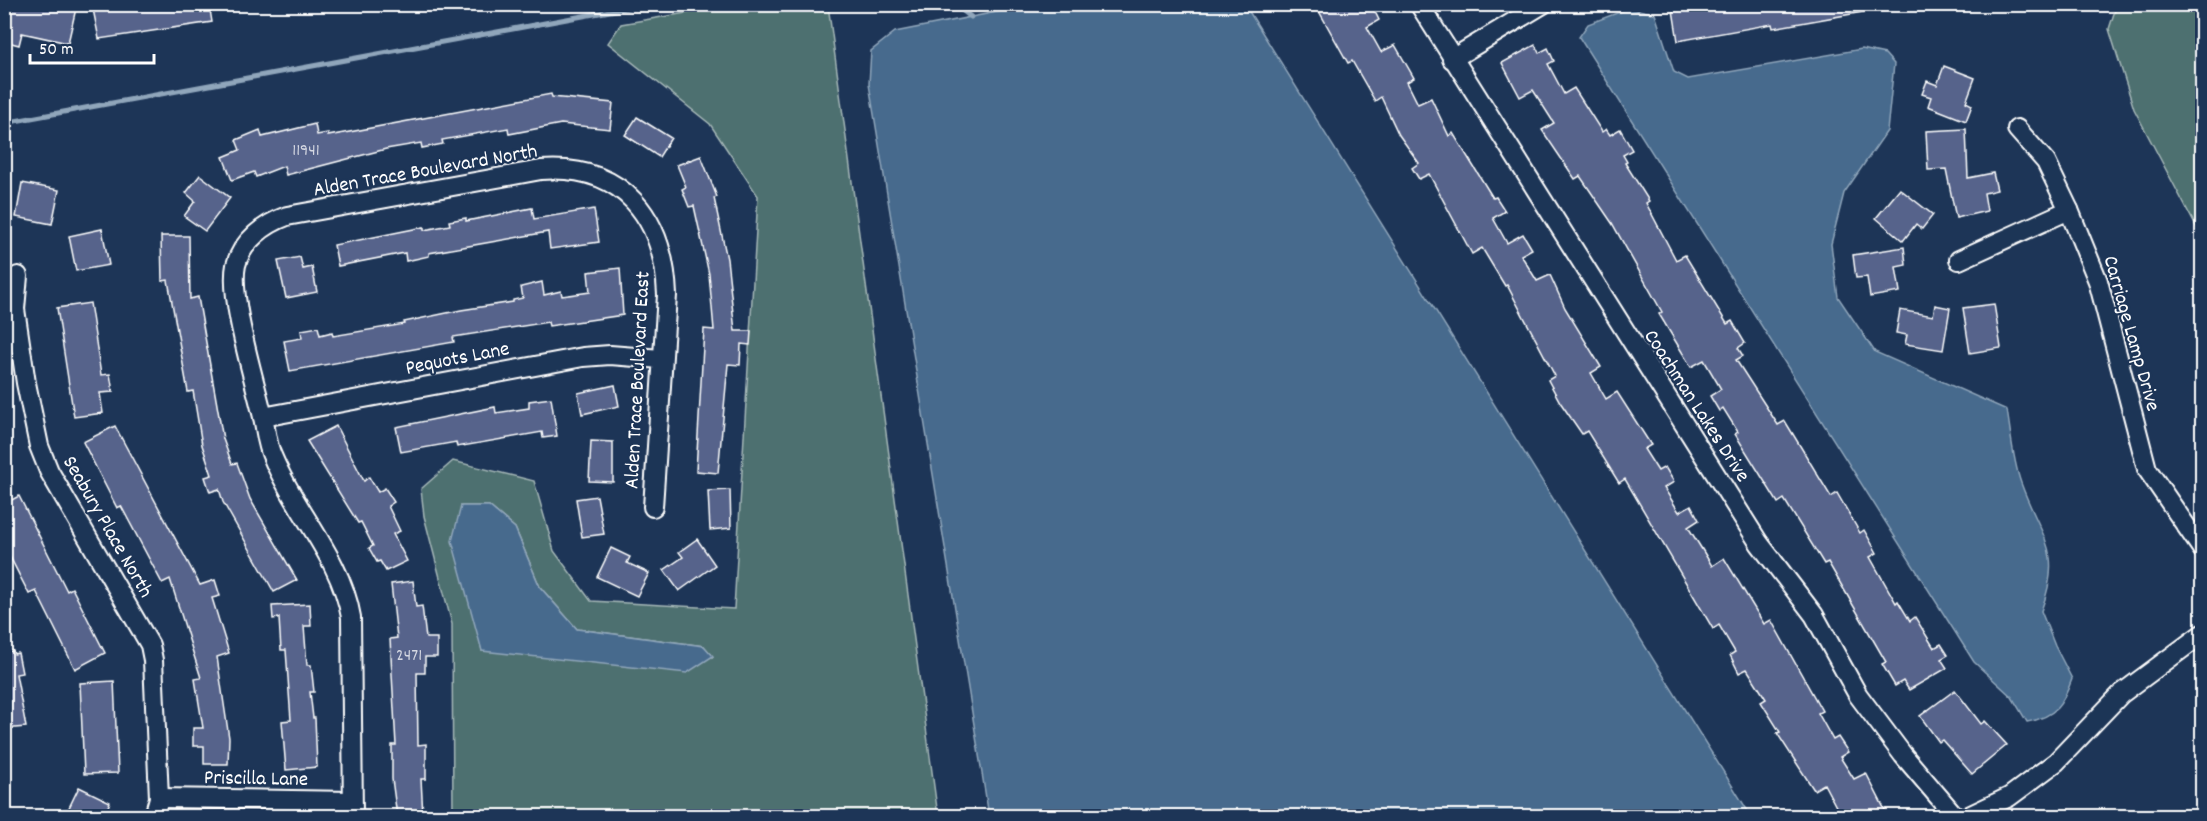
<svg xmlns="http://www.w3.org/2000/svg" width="2207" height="821" viewBox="0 0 2207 821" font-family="Dekko,sans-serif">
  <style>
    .green { fill: #4e7070; stroke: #a6b8b8; stroke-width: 1.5; fill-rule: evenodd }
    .water { fill: #466a8d; stroke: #90a6bb; stroke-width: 1.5 }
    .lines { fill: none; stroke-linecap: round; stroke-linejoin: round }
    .stream { stroke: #90a6bb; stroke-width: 5 }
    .building { fill: #57648b; stroke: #fff; stroke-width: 1.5 }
    .street-casing { stroke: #fff; stroke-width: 22 }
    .street { stroke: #1d3557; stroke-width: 18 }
    .labels { text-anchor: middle; stroke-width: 4.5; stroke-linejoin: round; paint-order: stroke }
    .number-label { font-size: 18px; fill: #d5d8e2 }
    .street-label { font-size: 21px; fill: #fff; stroke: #1d3557 }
  </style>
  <rect width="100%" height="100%" fill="#1d3557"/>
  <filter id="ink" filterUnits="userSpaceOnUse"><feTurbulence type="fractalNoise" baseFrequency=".0167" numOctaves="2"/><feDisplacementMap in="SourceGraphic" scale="12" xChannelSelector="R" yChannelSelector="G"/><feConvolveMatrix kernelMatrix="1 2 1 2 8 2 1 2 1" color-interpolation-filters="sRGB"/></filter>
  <g filter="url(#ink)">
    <g class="green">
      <polygon points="2117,4 2202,5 2202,238 2134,109 2109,29"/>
      <path d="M733 5H828L938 816H453L452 624 424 516 421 489 453 461 534 481 554 551 591 601 734 609 758 196 710 124 608 43 621 24ZM461 506H489L515 528 540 587 577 629 704 646 713 657 482 651Z"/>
    </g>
    <g class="water">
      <polygon points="1037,4 1245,5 1751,816 989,816 869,84 871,51 895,32"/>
      <path d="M1630 8 1655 14 1674 72 1688 79 1862 49 1885 54 1894 64 1887 131 1844 193 1831 244 1838 297 1875 352 2007 410C2011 434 2013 461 2021 483 2041 539 2064 549 2041 611L2055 646 2072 679C2063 704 2056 717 2027 722L2012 697 1974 662 1579 37 1588 24Z"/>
      <polygon points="461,506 489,506 515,528 540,587 577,629 704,646 713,656 687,673 482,651 452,541"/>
    </g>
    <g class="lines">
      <g class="stream">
        <polyline points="954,4 971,17"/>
        <polyline points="4,123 648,4"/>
      </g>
    </g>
    <g class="building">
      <polygon points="4,4 77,4 68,43 22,33 19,45 4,41"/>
      <polygon points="92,4 209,4 212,22 99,39"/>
      <polygon points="1315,4 1371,4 1379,20 1367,27 1381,52 1395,45 1414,78 1407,82 1418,104 1431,98 1449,136 1453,133 1493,198 1496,197 1505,211 1493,218 1507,243 1523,234 1532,249 1521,255 1537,281 1550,275 1565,308 1601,367 1591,373 1606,399 1617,392 1651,445 1644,449 1658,471 1665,467 1674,482 1664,488 1679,512 1691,505 1699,520 1688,527 1703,551 1712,566 1724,558 1764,624 1771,620 1822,711 1818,713 1833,740 1838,737 1848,752 1840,757 1854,779 1866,773 1888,816 1841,816 1824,784 1814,790 1777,733 1780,732 1761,702 1766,699 1747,669 1739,673 1730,655 1735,652 1719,625 1713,629 1625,479 1619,483 1587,431 1582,434 1560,402 1548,380 1555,376 1507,285 1505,286 1482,248 1472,254 1429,174 1419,179 1412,168 1419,163 1399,135 1381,97 1375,101 1352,61 1348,63"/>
      <polygon points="1690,4 1868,4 1868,11 1773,28 1772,24 1678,41 1673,10 1690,7"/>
      <polygon points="1535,45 1539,53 1548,48 1554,61 1548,64 1564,94 1574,88 1602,132 1606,129 1610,135 1620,129 1632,150 1623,155 1627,162 1625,163 1649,201 1646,203 1676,260 1685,255 1727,324 1732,321 1745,343 1738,348 1743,356 1736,360 1778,425 1785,421 1831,497 1837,493 1860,533 1864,530 1877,553 1870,557 1896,603 1898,601 1910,621 1915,617 1934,648 1941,644 1948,655 1941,659 1947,668 1909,690 1903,681 1895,686 1882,664 1886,662 1828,562 1824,564 1784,499 1778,503 1735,434 1738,432 1723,408 1719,411 1710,396 1721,389 1704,360 1691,367 1659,314 1662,312 1612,223 1580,176 1575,179 1542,130 1554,123 1533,90 1520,97 1502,63"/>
      <polygon points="1944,66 1975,78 1966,102 1972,105 1966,121 1928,106 1931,97 1922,94 1927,81 1937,85"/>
      <polygon points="551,94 552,97 613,103 610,129 561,124 509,134 508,128 442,140 443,144 422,148 421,143 386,149 286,175 284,166 256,177 254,172 232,180 223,157 240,150 236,140 260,130 262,137 315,124 317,135 328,133 328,136"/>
      <polygon points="637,117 671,138 659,157 625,135"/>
      <polygon points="1966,129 1968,178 1993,173 1997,190 1984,193 1987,211 1956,218 1946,169 1928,170 1926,131"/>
      <polygon points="701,156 717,197 714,198 727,259 735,331 751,331 750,345 741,344 740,365 728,364 718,473 696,471 704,329 714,330 709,274 694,206 689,207 682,189 686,187 677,165"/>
      <polygon points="200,175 230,198 205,231 184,216 195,201 186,193"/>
      <polygon points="22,183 59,190 52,224 16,217"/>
      <polygon points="1900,189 1933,215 1922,229 1916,224 1903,241 1876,218"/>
      <polygon points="532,208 534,219 594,209 599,242 550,249 548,232 429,253 429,256 406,261 405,253 338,266 334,245 424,227 424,230 450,225 449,221 466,218 466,221"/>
      <polygon points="102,229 109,265 76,271 69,236"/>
      <polygon points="161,236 189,236 190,299 198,297 223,439 232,464 237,463 250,499 297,580 274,592 223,502 219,489 210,492 205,477 212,475 202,445 193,391 188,392 168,280 162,281"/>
      <polygon points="1904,247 1906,265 1896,267 1900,292 1870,297 1867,277 1856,278 1853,255"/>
      <polygon points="300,257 303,269 312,267 317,292 286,298 278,261"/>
      <polygon points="620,268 623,315 549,326 548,322 453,337 454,342 290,371 284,341 302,338 301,330 318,327 320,335 332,332 333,336 405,324 404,322 461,310 513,302 513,300 523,298 521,287 542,282 544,295 561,291 562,296 590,292 588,272"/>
      <polygon points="90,303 101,375 110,374 113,392 100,393 103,413 74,417 57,308"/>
      <polygon points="1994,304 2001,348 1970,353 1963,308"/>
      <polygon points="1935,305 1950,308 1943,350 1905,344 1907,335 1896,333 1900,310 1933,316"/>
      <polygon points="615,385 619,406 582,414 578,393"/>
      <polygon points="551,398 557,436 543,438 542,432 457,447 456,442 401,452 396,427 495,407 496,413 529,408 529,401"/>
      <polygon points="115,426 200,585 215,580 220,596 212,598 229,653 217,657 229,738 228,764 204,764 204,746 193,746 193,728 203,728 195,679 201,678 170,579 162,583 121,506 117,508 83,442"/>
      <polygon points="336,426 364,481 369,477 378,492 385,488 394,502 388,506 400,531 393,534 407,561 386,571 380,561 377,562 369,548 373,546 361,522 358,523 307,441"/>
      <polygon points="591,441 613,442 613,482 589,481"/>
      <polygon points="730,490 731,528 710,530 708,491"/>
      <polygon points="19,496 67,591 72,588 105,653 75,669 36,591 29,594 4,545 4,504"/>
      <polygon points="597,496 604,534 582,537 576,499"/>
      <polygon points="697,539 715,565 679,591 664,570 683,557 679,552"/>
      <polygon points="611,548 630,557 627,563 649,573 637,596 597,577"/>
      <polygon points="413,581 416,607 422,606 426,638 437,638 437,657 425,657 425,673 417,673 418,745 426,744 426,779 421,779 423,816 397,816 392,779 392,745 396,745 390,639 397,638 391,584"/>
      <polygon points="310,604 311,626 304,626 307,665 311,665 314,692 310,692 313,718 315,718 317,767 286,770 282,721 291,720 286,650 281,650 279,618 273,619 272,606"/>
      <polygon points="13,651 14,654 18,653 22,673 16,674 26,727 4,729 4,652"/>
      <polygon points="114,681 118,773 84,774 80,683"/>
      <polygon points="1955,690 1981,724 1985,721 2007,745 1972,774 1942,740 1939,742 1920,716"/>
      <polygon points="79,787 110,802 104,816 65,816"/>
    </g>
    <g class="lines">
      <g class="street-casing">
        <g id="street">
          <polyline points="1419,4 1759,543 1814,615 1858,695 1903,755 1955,816"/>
          <polyline points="1452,59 1543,4"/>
          <polyline points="2017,129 2046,162 2069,210 2098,281 2147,469 2202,549"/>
          <polyline points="1959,260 2069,210"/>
          <polyline points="18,276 15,309 26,383 39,446 49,471 150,645 153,660 159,798 154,816"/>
          <polyline points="263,417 583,357 610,355 661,359"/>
          <polyline points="159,798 352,801"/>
          <path d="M353 816 351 617C341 558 296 513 273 458 266 444 266 428 262 413 254 378 229 298 236 265 242 241 265 224 287 216L541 170C624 164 664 218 667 295L653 507"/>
          <polyline points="1969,816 2009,797 2056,762 2121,694 2202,634"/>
        </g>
      </g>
      <use href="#street" class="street"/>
    </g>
  </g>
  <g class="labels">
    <g class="number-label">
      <text x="306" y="155">11941</text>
      <text x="409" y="660">2471</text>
    </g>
    <g class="street-label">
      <text transform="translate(425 169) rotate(-10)" y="7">Alden Trace Boulevard North</text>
      <text transform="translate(2133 333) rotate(74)" y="7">Carriage Lamp Drive</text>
      <text transform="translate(457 357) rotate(-11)" y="7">Pequots Lane</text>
      <text transform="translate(636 380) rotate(-87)" y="7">Alden Trace Boulevard East</text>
      <text transform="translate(1698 405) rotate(57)" y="7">Coachman Lakes Drive</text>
      <text transform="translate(109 526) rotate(60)" y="7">Seabury Place North</text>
      <text transform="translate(256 777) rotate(1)" y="7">Priscilla Lane</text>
    </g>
  </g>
  <rect width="2207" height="821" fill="none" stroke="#1d3557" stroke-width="24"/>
  <rect x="12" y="12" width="2183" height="797" fill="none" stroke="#fff" stroke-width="2" filter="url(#ink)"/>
  <path d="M30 54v9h124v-9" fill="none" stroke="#ffffff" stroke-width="3"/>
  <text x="39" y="54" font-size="18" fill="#ffffff" stroke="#1d3557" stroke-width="4.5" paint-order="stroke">50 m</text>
</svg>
